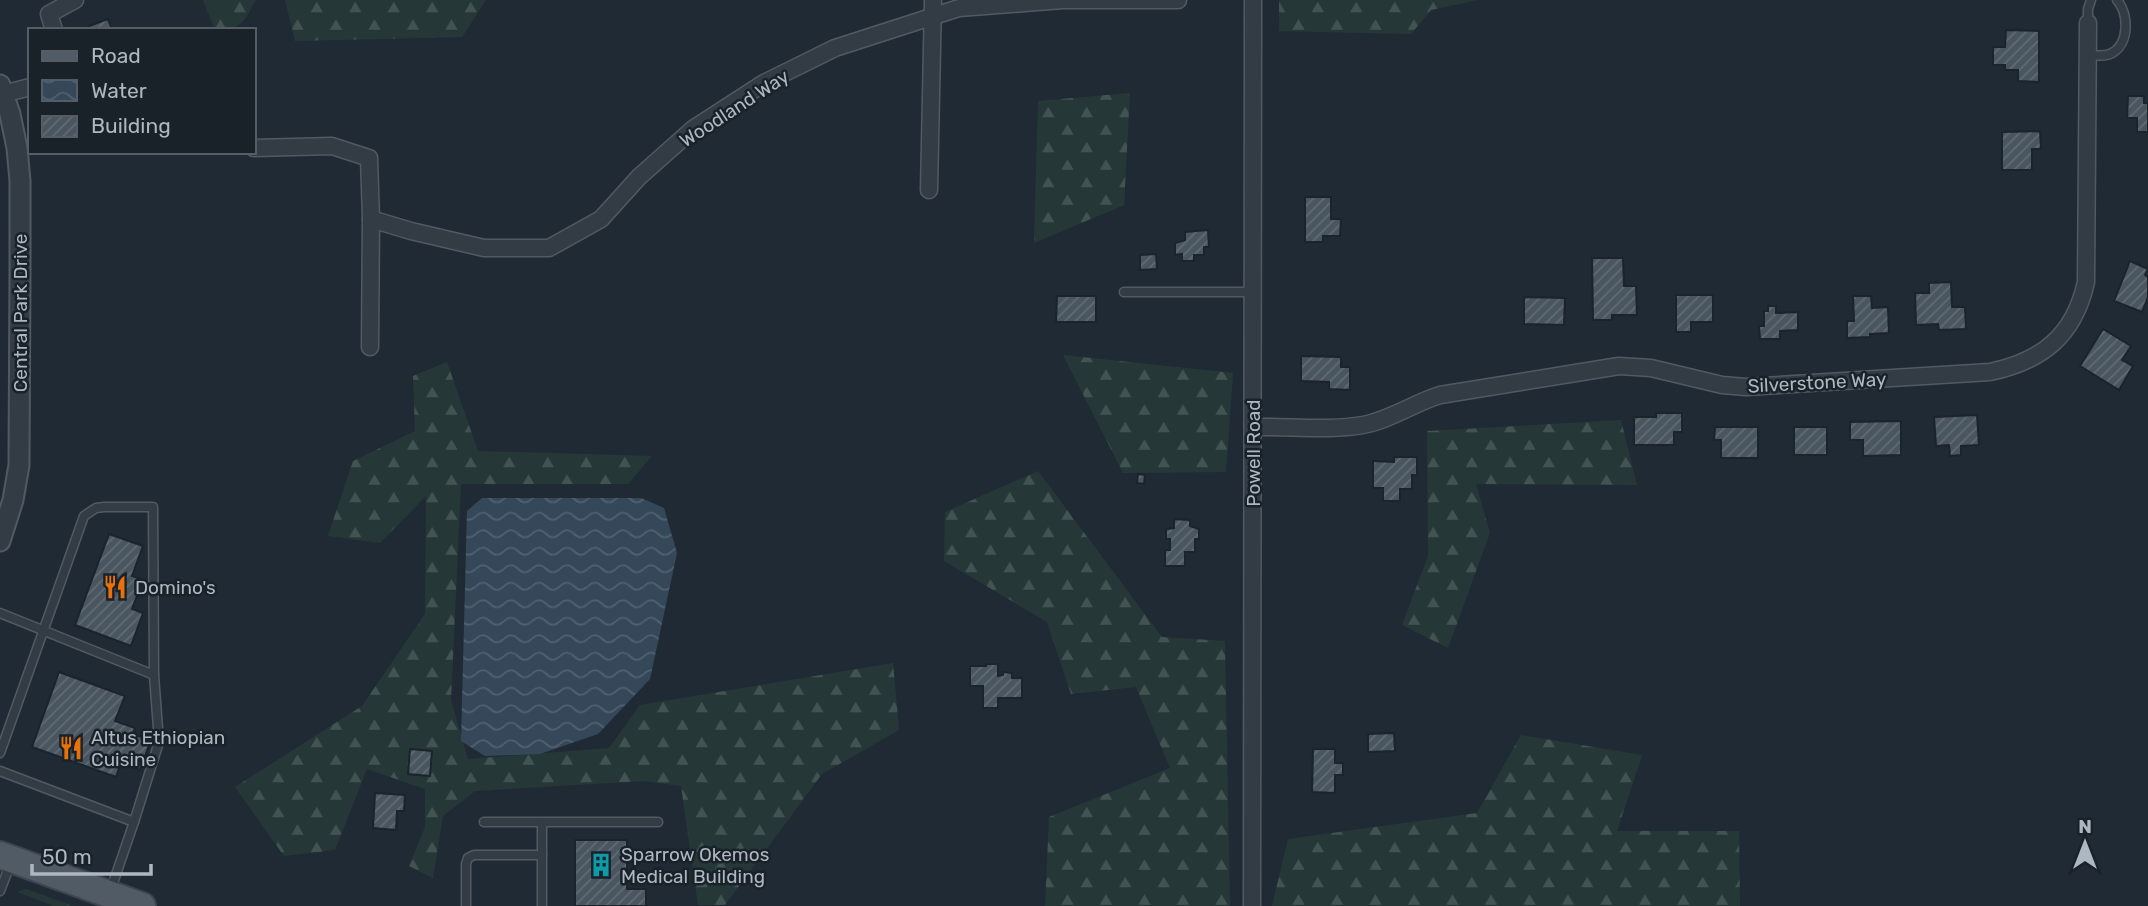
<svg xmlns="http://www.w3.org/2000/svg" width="2148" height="906" viewBox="0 0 2148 906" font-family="Rubik,sans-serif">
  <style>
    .grass { fill: url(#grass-tufts) }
    .forest { fill: url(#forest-firs) }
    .water { fill: url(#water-waves) }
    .building { fill: url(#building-hatch); stroke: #1b232b; stroke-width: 2 }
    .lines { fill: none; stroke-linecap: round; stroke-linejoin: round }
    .service-casing { stroke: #515a62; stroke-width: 11 }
    .minor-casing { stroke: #515a62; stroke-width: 19 }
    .tertiary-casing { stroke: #515a62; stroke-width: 23 }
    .primary-casing { stroke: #3d454e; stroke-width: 30 }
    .service { stroke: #333c44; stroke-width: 8 }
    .minor { stroke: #333c44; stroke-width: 16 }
    .tertiary { stroke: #333c44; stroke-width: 19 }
    .primary { stroke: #515b65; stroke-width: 26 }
    .labels { text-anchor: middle; stroke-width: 5; stroke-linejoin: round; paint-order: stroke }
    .street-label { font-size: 19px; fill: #adb7c1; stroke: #192129 }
    .poi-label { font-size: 19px; fill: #adb7c1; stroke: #192129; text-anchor: start }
  </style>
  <defs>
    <pattern id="grass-tufts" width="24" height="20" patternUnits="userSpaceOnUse" patternTransform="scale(1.75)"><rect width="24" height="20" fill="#253837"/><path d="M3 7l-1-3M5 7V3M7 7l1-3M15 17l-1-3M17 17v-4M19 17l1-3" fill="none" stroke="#425352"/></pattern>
    <pattern id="forest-firs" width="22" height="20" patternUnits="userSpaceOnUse" patternTransform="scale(1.75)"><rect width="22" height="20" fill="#253837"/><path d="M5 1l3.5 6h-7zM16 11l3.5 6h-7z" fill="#425352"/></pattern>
    <pattern id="water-waves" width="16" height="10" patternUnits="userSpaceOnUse" patternTransform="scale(1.75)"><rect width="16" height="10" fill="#35485a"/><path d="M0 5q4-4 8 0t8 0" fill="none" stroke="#506070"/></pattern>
    <pattern id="building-hatch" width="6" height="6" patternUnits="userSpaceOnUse" patternTransform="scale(1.75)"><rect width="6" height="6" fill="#49555f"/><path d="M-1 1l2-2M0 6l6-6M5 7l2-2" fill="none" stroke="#616b74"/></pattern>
  </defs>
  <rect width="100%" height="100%" fill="#202a34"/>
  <polygon class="grass" points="26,889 73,906 54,906 17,892"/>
  <g class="forest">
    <path d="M203 0H256C244 21 242 30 215 30Z"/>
    <polygon points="285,0 486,0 462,37 295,41"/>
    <polygon points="1279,0 1478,0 1431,10 1411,34 1279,31"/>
    <polygon points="1130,93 1124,205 1034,243 1038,101"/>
    <polygon points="1063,355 1233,373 1226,472 1123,473"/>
    <polygon points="447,362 478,451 652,456 628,484 461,484 451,700 468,759 609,748 640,705 893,663 899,730 822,774 725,905 698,905 681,786 643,781 475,791 443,816 433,878 409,866 425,827 425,789 367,769 335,850 284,856 235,787 362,706 425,614 426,496 380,543 328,536 353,461 415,431 413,376"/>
    <polygon points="1621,420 1637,485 1476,484 1490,533 1448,648 1402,625 1428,556 1427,431"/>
    <polygon points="1038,471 1162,637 1225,641 1230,906 1045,906 1049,817 1170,768 1136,687 1071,694 1047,622 944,561 945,512"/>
    <polygon points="1521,735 1642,755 1617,831 1739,831 1740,906 1272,906 1288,839 1477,813"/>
  </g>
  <polygon class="water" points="482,498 641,498 664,508 677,553 650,679 598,734 540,754 485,756 461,741 467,511"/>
  <g class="building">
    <polygon points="108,19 112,30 90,30 89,26"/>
    <polygon points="2006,30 2039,31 2039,82 2018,81 2018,70 2005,70 2005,65 1993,65 1993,47 2005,47"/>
    <polygon points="2128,96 2144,96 2144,103 2148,103 2148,132 2137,132 2137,118 2127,118"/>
    <polygon points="2040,131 2041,149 2032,149 2032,170 2002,170 2002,132"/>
    <polygon points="1305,197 1331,197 1331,219 1341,219 1340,236 1323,236 1323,242 1305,242"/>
    <polygon points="1208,230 1209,247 1204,247 1204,255 1194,255 1194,261 1182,261 1182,254 1175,255 1175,243 1185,240 1185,232"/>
    <polygon points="1156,254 1157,269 1140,270 1140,255"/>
    <polygon points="1592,258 1623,258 1624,286 1636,286 1637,315 1612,315 1612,320 1593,320"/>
    <polygon points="2130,261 2148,269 2145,275 2148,277 2148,297 2142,312 2114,301"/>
    <polygon points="1951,282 1952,307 1965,307 1966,329 1939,330 1938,324 1916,325 1915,293 1929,293 1929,283"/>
    <polygon points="1676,295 1713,295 1713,322 1691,322 1691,332 1676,332"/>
    <polygon points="1057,296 1096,296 1096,322 1056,322"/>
    <polygon points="1853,296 1871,296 1872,308 1888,307 1889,333 1870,334 1870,337 1847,338 1847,321 1854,321"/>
    <polygon points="1524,297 1565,298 1564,325 1524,324"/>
    <polygon points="1768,306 1776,306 1776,313 1798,312 1798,330 1780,331 1780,339 1760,339 1759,326 1764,326 1764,311 1768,311"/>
    <polygon points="2103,329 2131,346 2122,360 2133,366 2119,390 2080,366"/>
    <polygon points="1301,356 1341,357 1341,367 1350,367 1350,390 1329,389 1329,382 1301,381"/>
    <polygon points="1656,413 1682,413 1682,432 1674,432 1674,445 1634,445 1634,417 1656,417"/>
    <polygon points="1977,415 1979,445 1961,446 1961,455 1950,456 1949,445 1936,446 1934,417"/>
    <polygon points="1901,421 1901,455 1863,456 1863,440 1850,440 1850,422"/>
    <polygon points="1715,427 1758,427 1758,458 1721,458 1721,440 1714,440"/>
    <rect x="1794" y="427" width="33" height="28"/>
    <polygon points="1394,457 1417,457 1417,475 1412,475 1412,489 1400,489 1400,501 1383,501 1383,488 1373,488 1373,461 1394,462"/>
    <polygon points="1138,474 1145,475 1144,484 1137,483"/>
    <polygon points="1174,519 1190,520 1190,526 1199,529 1199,539 1195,539 1195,552 1185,552 1185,566 1165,566 1165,550 1170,550 1170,539 1166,539 1166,529 1174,528"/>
    <polygon points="109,534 143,546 132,576 143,580 132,609 143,613 131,646 75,625"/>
    <polygon points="986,664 998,664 998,676 1003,675 1003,672 1012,673 1012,678 1022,678 1022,698 998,698 998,708 983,708 983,686 970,686 970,666 986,666"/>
    <polygon points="59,672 125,696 115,721 135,728 133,734 151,740 140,770 121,763 116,777 32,747"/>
    <polygon points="1394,733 1395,751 1368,752 1368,734"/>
    <polygon points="410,749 432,751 430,776 408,774"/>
    <polygon points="1313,749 1335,749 1335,763 1343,763 1343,775 1335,775 1335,793 1312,792"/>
    <polygon points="375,793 405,795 404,811 397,811 396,830 373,828"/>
    <polygon points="575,840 627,840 627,889 646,889 646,906 575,906"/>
  </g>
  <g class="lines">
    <g class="service-casing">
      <g id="service">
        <polyline points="2088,23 2088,9 2091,0"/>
        <path d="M2088 55C2095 55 2103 57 2110 54 2130 45 2129 14 2117 0"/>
        <polyline points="1124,292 1253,292"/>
        <polyline points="0,613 154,675"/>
        <polyline points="0,753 84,516 96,508 104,507 153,507 154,675 159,742 134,822"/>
        <polyline points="0,771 134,822 110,892"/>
        <polyline points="484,822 658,822"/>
        <polyline points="542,823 542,906"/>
        <polyline points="0,891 11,862"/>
        <polyline points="466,906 466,864 468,858 474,855 542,855"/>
      </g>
    </g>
    <g class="minor-casing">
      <g id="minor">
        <polyline points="54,30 49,14 75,0"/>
        <polyline points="3,94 30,87"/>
        <polyline points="254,148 332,146 369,158 371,219 370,347"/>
        <polyline points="929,190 933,0"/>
        <polyline points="371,219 411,231 484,248 549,248 601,219 639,177 693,129 764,83 835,48 959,8 1063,0 1178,0"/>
        <path d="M1253 427C1289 426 1328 431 1363 425 1390 420 1414 403 1440 395L1619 366 1651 368 1722 385 1746 387 1990 372C2042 361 2074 336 2086 282L2088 23"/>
        <polyline points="1252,906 1253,0"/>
      </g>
    </g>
    <g class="tertiary-casing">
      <polyline id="tertiary" points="0,85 10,114 17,148 20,181 20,271 19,465 13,500 0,541"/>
    </g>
    <g class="primary-casing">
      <polyline id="primary" points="0,855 142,906"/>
    </g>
    <use href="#service" class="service"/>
    <use href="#minor" class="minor"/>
    <use href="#tertiary" class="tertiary"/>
    <use href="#primary" class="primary"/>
  </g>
  <defs>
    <g id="restaurant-bare" transform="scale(1.89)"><path d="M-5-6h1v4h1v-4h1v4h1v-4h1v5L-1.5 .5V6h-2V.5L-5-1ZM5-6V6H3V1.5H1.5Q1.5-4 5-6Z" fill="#e8710a" stroke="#192129" stroke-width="2.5" paint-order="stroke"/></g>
    <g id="building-bare" transform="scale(1.89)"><path d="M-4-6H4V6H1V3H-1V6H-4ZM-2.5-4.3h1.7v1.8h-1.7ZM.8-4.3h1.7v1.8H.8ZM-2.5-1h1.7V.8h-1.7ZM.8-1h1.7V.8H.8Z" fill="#0f9aa8" stroke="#192129" stroke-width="2.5" paint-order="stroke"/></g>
  </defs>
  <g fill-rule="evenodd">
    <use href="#restaurant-bare" x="115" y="587"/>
    <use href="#restaurant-bare" x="71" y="748"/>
    <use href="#building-bare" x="601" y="865"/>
  </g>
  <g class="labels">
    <g class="street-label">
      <text transform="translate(734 108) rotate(-33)" y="7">Woodland Way</text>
      <text transform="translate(20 313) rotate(-90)" y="7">Central Park Drive</text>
      <text transform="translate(1817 382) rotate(-3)" y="7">Silverstone Way</text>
      <text transform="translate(1253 453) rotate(-90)" y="7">Powell Road</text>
    </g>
    <g class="poi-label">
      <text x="135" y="594">Domino's</text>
      <text x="91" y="744">Altus Ethiopian<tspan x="91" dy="22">Cuisine</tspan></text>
      <text x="621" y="861">Sparrow Okemos<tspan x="621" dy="22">Medical Building</tspan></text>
    </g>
  </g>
  <rect x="28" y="28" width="228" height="126" fill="#192129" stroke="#545d66" stroke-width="2"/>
  <rect x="42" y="51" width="35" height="10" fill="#515b65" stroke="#545d66" stroke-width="2"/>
  <text x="91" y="63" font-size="21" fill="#adb7c1">Road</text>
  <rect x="42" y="80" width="35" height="21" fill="url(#water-waves)" stroke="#545d66" stroke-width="2"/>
  <text x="91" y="98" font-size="21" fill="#adb7c1">Water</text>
  <rect x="42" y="116" width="35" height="21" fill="url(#building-hatch)" stroke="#545d66" stroke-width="2"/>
  <text x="91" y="133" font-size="21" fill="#adb7c1">Building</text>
  <g transform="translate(2085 843)" stroke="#192129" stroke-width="5" paint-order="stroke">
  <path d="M0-5L12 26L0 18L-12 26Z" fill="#adb7c1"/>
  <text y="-10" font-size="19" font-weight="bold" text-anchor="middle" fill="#adb7c1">N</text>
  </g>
  <path d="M32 864v10h119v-10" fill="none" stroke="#adb7c1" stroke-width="3.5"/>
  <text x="42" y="864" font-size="21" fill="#adb7c1" stroke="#192129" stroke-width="5" paint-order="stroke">50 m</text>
</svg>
